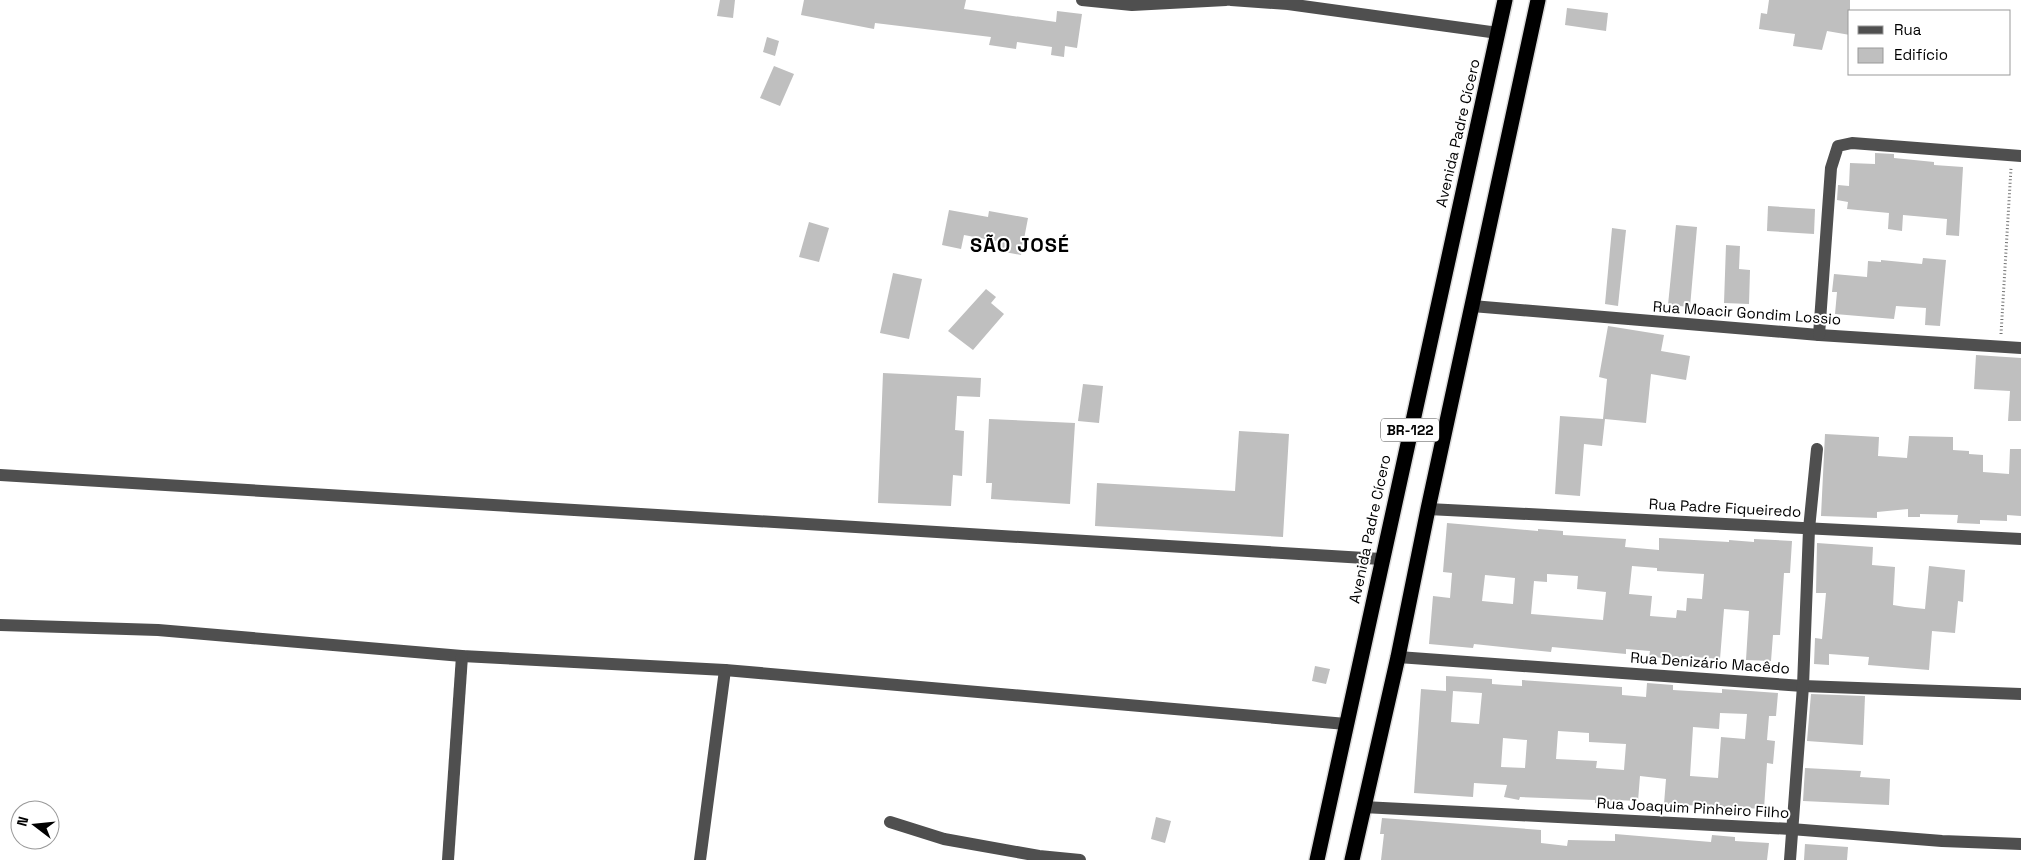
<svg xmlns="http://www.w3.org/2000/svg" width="2021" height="860" viewBox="0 0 2021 860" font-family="'Space Grotesk',sans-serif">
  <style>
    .building { fill: #bfbfbf; fill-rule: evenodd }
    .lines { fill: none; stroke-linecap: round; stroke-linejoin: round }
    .highway-casing { stroke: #dbdbdb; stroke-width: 18 }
    .path { stroke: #717171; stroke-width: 3; stroke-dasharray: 1 2.5; stroke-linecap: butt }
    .minor { stroke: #4f4f4f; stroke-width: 12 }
    .highway { stroke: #000; stroke-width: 15 }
    .labels { text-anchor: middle; stroke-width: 4; stroke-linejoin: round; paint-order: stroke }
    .shield { fill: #fff; stroke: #4c4c4c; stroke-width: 1 }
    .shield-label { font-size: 14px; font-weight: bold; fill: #000 }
    .street-label { font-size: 15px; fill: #000; stroke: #fff }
    .district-label { font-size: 20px; font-weight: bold; letter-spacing: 1px; fill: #000; stroke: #fff }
  </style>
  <rect width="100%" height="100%" fill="#fff"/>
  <g class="building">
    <polygon points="720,0 735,0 733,18 717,16"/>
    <polygon points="804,0 966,0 964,9 1056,22 1057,11 1082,14 1077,48 1065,46 1064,57 1051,55 1052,47 1017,42 1016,49 989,45 991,37 875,23 874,29 801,15"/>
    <polygon points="1769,0 1850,0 1850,35 1827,31 1822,50 1793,46 1795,34 1759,29 1761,13 1767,14"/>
    <polygon points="1567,8 1608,13 1606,31 1565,25"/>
    <polygon points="767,37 779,41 775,56 763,52"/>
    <polygon points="774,66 794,74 780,106 760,98"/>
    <polygon points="1875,153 1894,154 1894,158 1934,162 1934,165 1963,167 1959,236 1946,235 1947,219 1903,215 1902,231 1888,229 1889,213 1847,209 1848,202 1837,200 1838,185 1849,186 1850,163 1875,164"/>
    <polygon points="1768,206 1815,209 1814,234 1767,231"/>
    <polygon points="949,210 988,217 989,211 1028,218 1021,255 994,250 996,241 964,235 961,249 942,245"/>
    <polygon points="809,222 829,228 819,262 799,257"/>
    <polygon points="1676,225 1697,227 1690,307 1668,305"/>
    <polygon points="1612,228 1626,230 1618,306 1605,304"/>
    <polygon points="1726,245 1740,246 1739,269 1750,270 1749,304 1724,303"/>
    <polygon points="1923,258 1946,260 1940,326 1925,325 1926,308 1896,306 1894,319 1835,314 1837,292 1832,292 1834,274 1867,277 1868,261 1881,262 1881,260 1922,264"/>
    <polygon points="893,273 922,279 909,339 880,333"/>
    <polygon points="986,289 996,297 991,303 1004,314 973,350 948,331"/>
    <polygon points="1608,326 1664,335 1661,351 1690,356 1686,380 1651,374 1646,423 1605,419 1602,446 1584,444 1580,496 1555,494 1560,416 1603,419 1607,379 1599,377"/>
    <polygon points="1976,355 2021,358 2021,421 2008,421 2010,391 1974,389"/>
    <polygon points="883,373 981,378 980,397 957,396 955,430 964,431 963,453 962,476 953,475 951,506 878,503"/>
    <polygon points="1083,384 1103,386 1099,423 1078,421"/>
    <polygon points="989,419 1075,423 1070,504 991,499 992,483 986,483"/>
    <polygon points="1239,431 1289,434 1283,537 1095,526 1097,483 1235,491"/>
    <polygon points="1825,434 1879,437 1878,456 1907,458 1909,436 1953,437 1953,450 1969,451 1969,454 1983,455 1983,472 2009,474 2010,449 2021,449 2021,516 2007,515 2007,521 1980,520 1980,524 1957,523 1958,515 1920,514 1920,517 1908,517 1908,509 1877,512 1877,518 1821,516"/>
    <path d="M1447 523 1538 531V529L1563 531V535L1626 539 1625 547 1659 550V538L1729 542V540L1754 542V539L1792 541 1790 573H1784L1780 635H1773L1771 661 1746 660 1749 611 1724 609 1720 659 1682 656V659L1649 657 1650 651 1626 649V654L1552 647 1551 652 1474 644 1473 648 1429 644 1433 596 1450 598 1452 573 1443 572ZM1632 566 1657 568V571L1704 574 1702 599 1687 598 1686 611 1677 610 1676 618 1650 616 1652 596 1629 594ZM1547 574 1578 576 1577 589 1606 592 1603 620 1531 614 1534 581 1547 582ZM1485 575 1515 578 1513 604 1482 601Z"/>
    <polygon points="1817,543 1873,547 1872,565 1895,567 1893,605 1905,607 1925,609 1929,566 1965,570 1963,602 1958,601 1955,633 1932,631 1929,670 1868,665 1869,657 1829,654 1829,665 1814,664 1815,638 1822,639 1826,593 1816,593"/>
    <polygon points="1315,666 1330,669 1326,684 1312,681"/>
    <path d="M1446 676 1492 679V684L1505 685 1522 686V680L1622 687V695L1646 697 1647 683 1673 685V690L1722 693V689L1778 693 1776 716H1769L1767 740 1775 741 1773 764 1767 763 1764 809 1664 804 1666 779 1640 776 1638 801 1616 800V805L1595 803V800L1569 799 1520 797 1519 800 1504 797 1507 785 1474 783 1473 797 1414 793 1421 689 1446 691ZM1453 691 1482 693 1479 724 1451 722ZM1720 713 1747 714 1745 739 1721 737 1718 778 1690 776 1693 727 1719 729ZM1558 731 1589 733V742L1626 744 1624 770 1596 768 1597 761 1556 759ZM1503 738 1527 740 1525 768 1501 767Z"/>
    <polygon points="1811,694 1865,696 1863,745 1807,741"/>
    <polygon points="1805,768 1861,771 1860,777 1890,779 1889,805 1803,801"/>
    <polygon points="1156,817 1171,821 1165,843 1151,839"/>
    <polygon points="1382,818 1541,830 1541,843 1567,846 1568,840 1615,841 1615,834 1711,842 1712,835 1735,837 1735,841 1769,843 1767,860 1381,860 1384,834 1380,834"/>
    <polygon points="1805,844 1848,847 1847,860 1804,860"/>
  </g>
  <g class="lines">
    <g class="highway-casing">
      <g id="highway">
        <polyline points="1317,860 1505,0"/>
        <polyline points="1352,860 1398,657 1428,509 1538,0"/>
      </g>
    </g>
    <polyline class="path" points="2001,334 2011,168"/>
    <g class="minor">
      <polyline points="1082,0 1132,5 1226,0"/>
      <polyline points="1231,0 1288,4 1498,33"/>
      <polyline points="1472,306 1819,335 2021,348"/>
      <polyline points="1819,335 1831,168 1838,146 1852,143 2021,156"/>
      <polyline points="0,475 1381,559"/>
      <polyline points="1428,509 2021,539"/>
      <polyline points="0,625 158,630 462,656 725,670 1346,724"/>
      <polyline points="1398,657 1803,686 2021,694"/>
      <polyline points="1363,807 1791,829 1942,841 2021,844"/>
      <polyline points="890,822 944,839 1039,856 1080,860"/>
      <polyline points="448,860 462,656"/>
      <polyline points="700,860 725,670"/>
      <polyline points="1790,860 1803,686 1809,529 1817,449"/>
    </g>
    <use href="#highway" class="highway"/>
  </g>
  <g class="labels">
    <rect class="shield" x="1381" y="418.5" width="58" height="23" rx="4"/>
    <g class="shield-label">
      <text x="1410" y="435">BR-122</text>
    </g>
    <g class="street-label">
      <text transform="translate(1458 133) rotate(-77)" y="5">Avenida Padre Cícero</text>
      <text transform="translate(1747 313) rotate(4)" y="5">Rua Moacir Gondim Lossio</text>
      <text transform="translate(1725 508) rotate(3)" y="5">Rua Padre Fiqueiredo</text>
      <text transform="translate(1370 529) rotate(-78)" y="5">Avenida Padre Cícero</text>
      <text transform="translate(1710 663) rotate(4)" y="5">Rua Denizário Macêdo</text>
      <text transform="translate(1693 808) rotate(3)" y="5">Rua Joaquim Pinheiro Filho</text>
    </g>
    <g class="district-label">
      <text x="1020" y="252">SÃO JOSÉ</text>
    </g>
  </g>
  <rect x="1848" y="10" width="162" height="65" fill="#ffffff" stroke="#999999"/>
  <rect x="1858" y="26" width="25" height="8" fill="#4f4f4f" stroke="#999999"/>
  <text x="1894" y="35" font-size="15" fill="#000000">Rua</text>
  <rect x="1858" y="48" width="25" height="15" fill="#bfbfbf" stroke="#999999"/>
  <text x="1894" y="60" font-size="15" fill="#000000">Edifício</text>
  <g transform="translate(35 825) rotate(286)"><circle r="24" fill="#ffffff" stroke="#999999"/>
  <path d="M0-4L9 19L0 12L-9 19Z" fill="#000000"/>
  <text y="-8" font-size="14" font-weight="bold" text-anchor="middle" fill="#000000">N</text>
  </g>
</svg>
